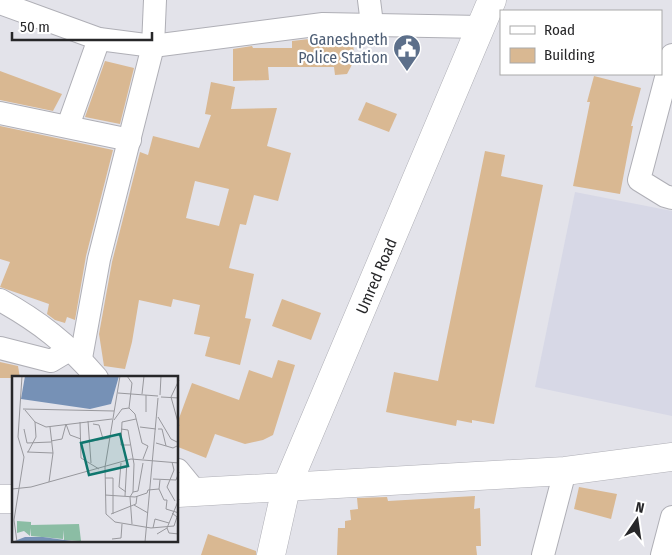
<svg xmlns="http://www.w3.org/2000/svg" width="672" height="555" viewBox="0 0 672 555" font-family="'Fira Sans Condensed',sans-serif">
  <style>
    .built { fill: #d7d8e6 }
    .building { fill: #d9b892; fill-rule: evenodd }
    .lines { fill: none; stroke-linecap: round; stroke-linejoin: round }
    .street-casing { stroke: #afafb6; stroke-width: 24 }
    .secondary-casing { stroke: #afafb6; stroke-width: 29 }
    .street { stroke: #fff; stroke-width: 22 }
    .secondary { stroke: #fff; stroke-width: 28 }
    .labels { text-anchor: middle; stroke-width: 4.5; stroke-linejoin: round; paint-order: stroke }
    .service-label { font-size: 16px; fill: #4e5e75; stroke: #fff; text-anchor: end }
    .street-label { font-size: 16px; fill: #272729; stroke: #fff }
    .inset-road { fill: none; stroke: #98989d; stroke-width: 1 }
    .view { fill: #0f766e; fill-opacity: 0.15; stroke: #0f766e; stroke-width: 2.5 }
    .inset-edge { fill: none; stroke: #272729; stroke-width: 2.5 }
  </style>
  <rect width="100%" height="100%" fill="#e3e3ea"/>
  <polygon class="built" points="575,192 672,211 672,416 535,387"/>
  <g class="building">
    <polygon points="318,38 318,42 352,38 355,59 347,74 335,75 334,67 268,67 269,80 233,81 233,49 252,46 253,48 292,48 292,41"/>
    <polygon points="105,61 134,68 120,124 85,117"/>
    <polygon points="0,71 62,94 53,111 0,100"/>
    <polygon points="594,76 641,88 631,126 633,126 620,194 573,186 590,102 587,102"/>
    <path d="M211 82 235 87 231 109 277 108 267 146 291 153 278 201 254 195 246 225 240 224 229 268 254 274 245 318 251 319 240 365 205 356 210 337 194 334 200 305 173 299 171 307 139 300 132 342 125 369 104 366 99 334 112 262 140 152 148 155 153 136 199 148 211 115 205 114ZM195 181 229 189 219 226 186 218Z"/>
    <polygon points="366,102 397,114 389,132 358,120"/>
    <polygon points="0,126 113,150 86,256 75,320 67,317 65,323 55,320 47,314 49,304 0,287 10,262 0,259"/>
    <polygon points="485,151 505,155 501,176 543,185 494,424 472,420 472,423 457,420 456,426 386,412 394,372 438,381"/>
    <polygon points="282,299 321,313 311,340 272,326"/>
    <polygon points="278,360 295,365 273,435 263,440 245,444 215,434 206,458 178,447 178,421 192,383 239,400 249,370 272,378"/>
    <polygon points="0,362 18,366 20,378 0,378"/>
    <polygon points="579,487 617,494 611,519 574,509"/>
    <polygon points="475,496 474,509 480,508 481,546 476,546 477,555 337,555 338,528 345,528 345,521 351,520 350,510 358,509 357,498 387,497 388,501"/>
    <polygon points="208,534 256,551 256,555 201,555"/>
  </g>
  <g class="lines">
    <g class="street-casing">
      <g id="street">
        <polyline points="369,0 372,24"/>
        <polyline points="0,3 99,39 153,46 323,24 481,27"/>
        <polyline points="672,55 639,180 665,196 672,198"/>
        <polyline points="0,113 130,140"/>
        <polyline points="68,126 99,39"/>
        <path d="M0 300C38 321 68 344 97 378"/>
        <polyline points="0,348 51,361 71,349"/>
        <polyline points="81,358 99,259 153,46 155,0"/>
        <polyline points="178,470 196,492"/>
        <polyline points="543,555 565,471"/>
        <polyline points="662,555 672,517"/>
      </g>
    </g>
    <g class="secondary-casing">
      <g id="secondary">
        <polyline points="178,493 565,471 672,457"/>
        <polyline points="0,499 14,499"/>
        <polyline points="271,555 286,488 492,0"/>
      </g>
    </g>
    <use href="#street" class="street"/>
    <use href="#secondary" class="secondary"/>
  </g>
  <defs>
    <g id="civic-pin" transform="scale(1.4375)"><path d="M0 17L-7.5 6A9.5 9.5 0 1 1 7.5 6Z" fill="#5c6f8a" stroke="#fff"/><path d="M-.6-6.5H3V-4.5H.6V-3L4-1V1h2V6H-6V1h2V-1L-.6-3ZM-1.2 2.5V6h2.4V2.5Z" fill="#fff"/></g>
  </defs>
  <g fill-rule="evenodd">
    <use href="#civic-pin" x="407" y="48"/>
  </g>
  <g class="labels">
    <g class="service-label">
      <text x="388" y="45">Ganeshpeth<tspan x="388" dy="18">Police Station</tspan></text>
    </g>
    <g class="street-label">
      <text transform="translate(376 276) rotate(-67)" y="6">Umred Road</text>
    </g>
  </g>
  <g transform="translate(12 376)">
    <rect width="166" height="166" fill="#e3e3ea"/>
    <path d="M5 145 19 146V149L67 148 69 165 85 166 52 164V154L51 163 19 160V152L18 160 12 155 5 157Z" fill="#8bbda4"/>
    <path d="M13 0H107L99 28 78 33 9 23ZM13 161H31L67 166H0Z" fill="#7691b6"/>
    <path class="inset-road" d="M108 0 93 91 94 138 103 146 139 152 162 150 165 141 160 137M115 0 120 7 117 32M167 4 159 21 167 50M106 17 146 20M130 18 132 0M134 19V36M148 19 149 0M149 21 167 22M11 33 102 35M13 34 23 46 34 51 100 43M146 41 159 63 167 67M102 44 110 33 117 32 123 38 130 67 136 70 131 83M76 45 79 87M68 46 69 82 87 93M81 48 87 49 91 63M128 51 144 53M12 53 15 67 39 66M109 53 116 54 122 88 121 116 118 121M146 53H150L154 70M39 65 50 63 54 48 58 59 69 63M68 67 98 62M144 67 161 72 167 69M118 69H109L110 46 124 43M15 76 41 77M16 76 24 61 23 46M160 86 162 94 155 111 163 125M109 87 107 111 114 116M93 102H101V138M141 103 164 104 167 96M148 104 147 113 152 124H155L154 133 167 137M37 106 41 77 38 51M0 113 19 111 119 83 167 87M121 116 126 115 131 87M93 119 123 121 135 117 136 114 147 113M113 120 115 84M118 121 120 148M122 129 136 137M99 138 124 128 125 120M141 152 143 143 157 147M155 152 157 157 167 158M145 158 155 152 167 123M100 163 109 162 110 148M5 166 2 144 12 81 6 61 10 0M133 166 146 22"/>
    <path class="view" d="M108 58 116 90 77 99 69 67Z"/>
    <rect width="166" height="166" class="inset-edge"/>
  </g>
  <rect x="500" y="10" width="162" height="65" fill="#ffffff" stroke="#a9a9a9"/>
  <rect x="510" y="26" width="25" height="8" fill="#ffffff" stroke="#a9a9a9"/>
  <text x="544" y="35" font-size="15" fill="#272729">Road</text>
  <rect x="510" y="48" width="25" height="15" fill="#d9b892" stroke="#a9a9a9"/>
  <text x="544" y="60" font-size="15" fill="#272729">Building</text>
  <g transform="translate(637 520) rotate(13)" stroke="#ffffff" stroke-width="4" paint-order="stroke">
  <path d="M0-4L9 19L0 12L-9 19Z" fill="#272729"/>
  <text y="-8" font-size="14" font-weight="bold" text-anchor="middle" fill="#272729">N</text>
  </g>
  <path d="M12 32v8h140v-8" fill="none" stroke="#272729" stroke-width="2.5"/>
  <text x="20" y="32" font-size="15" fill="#272729" stroke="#ffffff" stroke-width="4" paint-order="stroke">50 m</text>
</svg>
